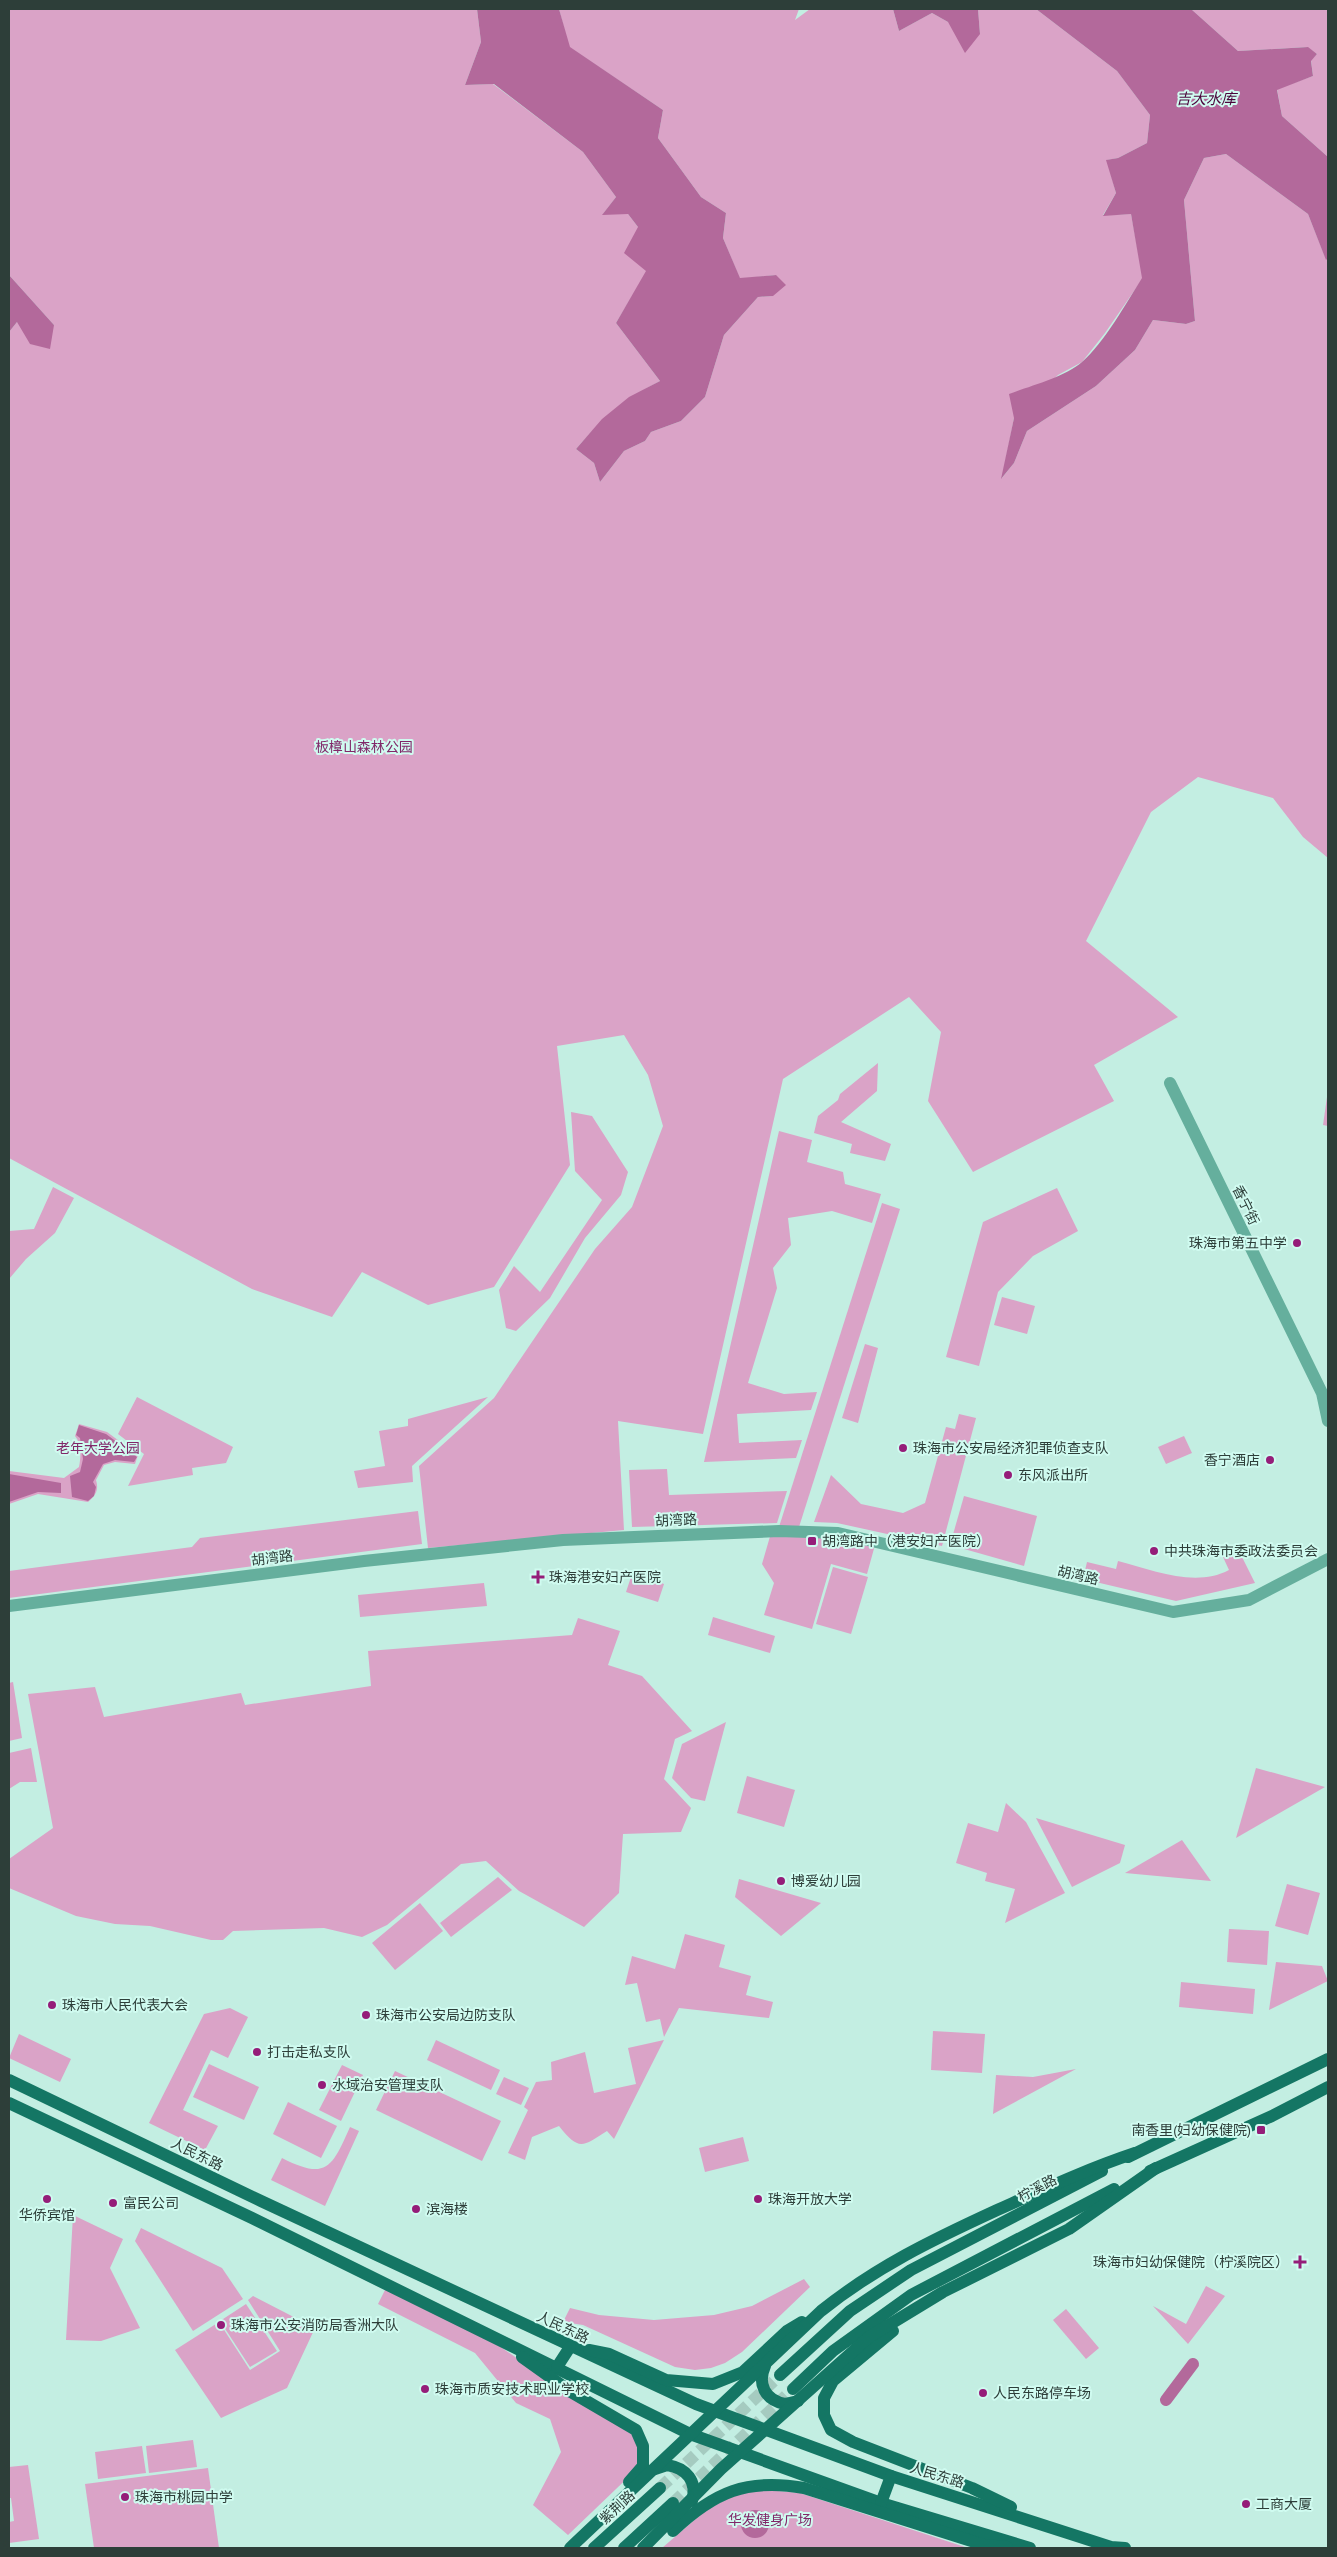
<svg xmlns="http://www.w3.org/2000/svg" width="1337" height="2557" viewBox="0 0 1337 2557" font-family="'PT Sans','Noto Sans SC',sans-serif">
  <style>
    .green { fill: #daa3c7 }
    .water { fill: #b3699b }
    .lines { fill: none; stroke-linecap: round; stroke-linejoin: round }
    .canal { stroke: #b3699b; stroke-width: 12 }
    .major-tunnel { stroke: #a5cbc0; stroke-width: 12; stroke-dasharray: 12 6; stroke-linecap: butt }
    .minor { stroke: #65af9d; stroke-width: 12 }
    .major { stroke: #147664; stroke-width: 12 }
    .poi-dot { fill: #951d79; stroke: #d0fbf0; stroke-width: 2 }
    .labels { text-anchor: middle; stroke-width: 4; stroke-linejoin: round; paint-order: stroke }
    .park-label { font-size: 14px; fill: #812769; stroke: #d0fbf0 }
    .street-label { font-size: 14px; fill: #2d3e39; stroke: #d0fbf0 }
    .poi-label { font-size: 14px; fill: #2d3e39; stroke: #d0fbf0; text-anchor: start }
    .water-label { font-size: 15px; font-style: italic; fill: #4b043b; stroke: #d0fbf0 }
  </style>
  <rect width="100%" height="100%" fill="#c3eee2"/>
  <g class="green">
    <path d="M9 9H477L481 42 465 85 493 84 583 152 616 197 603 214H628L638 227 647 271 616 323 660 381C622 401 604 417 576 449L594 463 600 482 624 451 645 441 651 432 681 421 705 397 724 335 758 297 773 296 776 275 740 279 723 238 726 213 701 197 658 138 663 110 569 47 559 9H799L795 20 810 9H893L899 31 932 13 948 22 980 34 978 9H1036L1117 71 1150 115 1147 143 1118 158 1107 160 1116 193 1103 215 1131 214 1143 278 1105 333 1082 362 1058 375 1014 418 1002 478 1014 463 1027 431 1096 386 1135 350 1153 320 1186 324 1195 321 1184 200 1204 158 1226 154 1308 214 1326 259 1328 258V858L1303 837 1273 798 1198 777 1151 812 1086 941 1178 1017 1094 1065 1114 1101 973 1172 928 1101 941 1032 909 997 783 1079 703 1434 618 1421 624 1530 428 1548 419 1466 494 1398 595 1249 632 1207 663 1126 648 1075 624 1035 557 1046 570 1165 494 1287 428 1305 362 1272 332 1317 252 1289 9 1158V332L17 322 54 325 9 275Z"/>
    <polygon points="1191,9 1328,9 1328,157 1282,116 1277,89 1313,76 1311,60 1317,54 1307,47 1238,51"/>
    <polygon points="878,1063 877,1091 841,1122 891,1144 885,1161 850,1153 852,1144 814,1133 818,1116 838,1100 840,1094"/>
    <polygon points="1328,1090 1328,1126 1323,1125"/>
    <polygon points="571,1112 592,1116 628,1172 621,1195 585,1238 550,1298 516,1331 506,1328 499,1290 514,1266 540,1292 602,1200 575,1171"/>
    <polygon points="779,1131 812,1140 807,1162 843,1172 845,1184 881,1194 872,1223 832,1211 788,1218 791,1245 773,1268 777,1288 748,1383 784,1394 817,1392 811,1410 737,1414 739,1443 802,1440 796,1458 704,1462"/>
    <polygon points="53,1187 74,1198 55,1233 26,1259 9,1279 9,1231 34,1229"/>
    <polygon points="1057,1188 1078,1231 1033,1256 998,1292 979,1366 946,1357 983,1222"/>
    <polygon points="882,1203 900,1209 799,1527 779,1527"/>
    <polygon points="1002,1297 1035,1306 1027,1334 994,1325"/>
    <polygon points="865,1344 878,1348 858,1423 842,1418"/>
    <polygon points="137,1397 233,1447 226,1463 192,1468 193,1475 128,1486 144,1454 118,1434"/>
    <polygon points="488,1397 412,1466 413,1482 358,1488 354,1471 385,1466 379,1431 408,1426 408,1419"/>
    <polygon points="959,1414 976,1418 942,1546 837,1523 814,1522 831,1475 861,1504 903,1513 925,1503 946,1427 955,1429"/>
    <path d="M79 1424 107 1432 138 1455 135 1464 115 1462 104 1465 96 1480C99 1490 96 1495 88 1502L38 1494 9 1504V1471L64 1478 79 1467C81 1457 82 1444 75 1436Z"/>
    <polygon points="1184,1436 1192,1453 1166,1464 1158,1447"/>
    <polygon points="667,1469 669,1495 787,1491 777,1523 632,1527 629,1470"/>
    <polygon points="964,1496 1037,1516 1024,1566 950,1545"/>
    <polygon points="418,1511 422,1544 9,1598 9,1571 192,1547 200,1538"/>
    <polygon points="771,1533 838,1536 875,1545 867,1574 831,1564 812,1629 764,1615 774,1583 762,1564"/>
    <path d="M1238 1549 1255 1583 1176 1601 1083 1579 1087 1562 1116 1569 1118 1561C1153 1570 1195 1588 1229 1570L1223 1557Z"/>
    <polygon points="833,1567 868,1577 851,1634 816,1624"/>
    <polygon points="632,1574 664,1584 658,1602 626,1592"/>
    <polygon points="484,1583 487,1606 360,1617 358,1595"/>
    <polygon points="713,1617 775,1636 770,1653 708,1635"/>
    <polygon points="578,1618 620,1631 608,1665 642,1676 692,1731 675,1739 664,1779 691,1808 681,1832 623,1834 619,1893 584,1927 519,1891 486,1861 461,1864 387,1925 362,1937 324,1928 233,1931 223,1940 211,1940 150,1926 115,1924 76,1916 9,1888 9,1859 53,1828 28,1694 95,1687 104,1717 241,1693 245,1705 371,1686 368,1651 572,1635"/>
    <polygon points="13,1682 22,1738 9,1741 9,1683"/>
    <polygon points="726,1722 705,1801 691,1798 672,1778 682,1744"/>
    <polygon points="31,1748 37,1782 20,1782 9,1789 9,1753"/>
    <polygon points="1256,1768 1325,1787 1236,1838"/>
    <polygon points="747,1776 795,1790 784,1827 737,1813"/>
    <polygon points="1006,1803 1026,1822 1065,1893 1005,1923 1015,1889 985,1881 987,1873 956,1863 968,1823 998,1832"/>
    <polygon points="1036,1818 1125,1845 1120,1863 1072,1887"/>
    <polygon points="1182,1840 1211,1881 1125,1873"/>
    <polygon points="498,1877 512,1890 451,1937 440,1923"/>
    <polygon points="739,1879 821,1903 781,1936 735,1897"/>
    <polygon points="1287,1884 1320,1893 1308,1935 1275,1926"/>
    <polygon points="420,1903 443,1931 395,1970 372,1943"/>
    <polygon points="1229,1929 1269,1931 1267,1965 1227,1962"/>
    <polygon points="685,1934 725,1945 719,1967 751,1976 746,1995 773,2002 769,2018 679,2008 664,2037 660,2019 646,2022 637,1983 625,1985 632,1956 675,1969"/>
    <polygon points="1276,1962 1322,1966 1328,1981 1269,2010"/>
    <polygon points="1181,1982 1255,1989 1253,2014 1179,2007"/>
    <polygon points="230,2008 248,2017 228,2058 211,2050 183,2110 218,2126 205,2150 149,2123 204,2014"/>
    <polygon points="933,2031 985,2034 982,2073 931,2070"/>
    <polygon points="19,2034 71,2059 60,2082 9,2058"/>
    <polygon points="436,2040 500,2070 491,2090 427,2060"/>
    <path d="M664 2040 614 2139 607 2131C582 2147 579 2151 559 2126L532 2137 525 2160 508 2153 528 2110 524 2107 536 2082 552 2080 551 2062 585 2052 594 2093 636 2084 628 2048Z"/>
    <polygon points="209,2064 259,2087 244,2120 193,2097"/>
    <polygon points="342,2065 363,2075 341,2121 319,2110"/>
    <polygon points="1076,2069 993,2114 996,2075 1033,2077"/>
    <polygon points="395,2071 501,2121 482,2161 376,2110"/>
    <polygon points="504,2077 529,2088 521,2105 496,2094"/>
    <polygon points="288,2102 337,2126 321,2158 273,2134"/>
    <path d="M350 2127 359 2131 325 2206 271 2180 282 2158C327 2181 332 2167 350 2127Z"/>
    <polygon points="743,2137 749,2161 705,2172 699,2148"/>
    <polygon points="73,2215 123,2239 110,2268 140,2328 101,2341 66,2340"/>
    <polygon points="141,2228 222,2268 243,2299 193,2331 135,2241"/>
    <polygon points="804,2279 810,2287 742,2352 725,2363 711,2368 695,2370 675,2367 583,2325 563,2322 570,2308 599,2315 654,2320 714,2315 752,2306"/>
    <polygon points="1206,2286 1225,2296 1188,2344 1153,2306 1186,2324"/>
    <polygon points="386,2288 495,2343 567,2393 633,2431 640,2444 640,2466 568,2535 533,2505 561,2452 550,2419 516,2403 475,2353 378,2304"/>
    <polygon points="253,2296 315,2328 287,2388 221,2418 175,2350 219,2322 250,2370 280,2351 248,2300"/>
    <polygon points="246,2304 277,2351 250,2367 220,2321"/>
    <polygon points="1066,2309 1099,2348 1086,2359 1053,2320"/>
    <polygon points="193,2440 197,2467 149,2473 146,2446"/>
    <polygon points="142,2446 146,2473 98,2479 95,2452"/>
    <polygon points="28,2465 39,2539 9,2543 9,2522 14,2521 11,2498 9,2498 9,2467"/>
    <polygon points="208,2468 219,2548 94,2548 85,2484"/>
    <polygon points="767,2490 800,2493 968,2548 662,2548 706,2510 743,2491"/>
  </g>
  <g class="water">
    <polygon points="477,9 559,9 570,47 663,110 658,138 701,197 726,213 723,238 740,278 776,275 786,285 773,296 758,297 724,335 705,397 681,421 651,432 645,441 624,451 600,482 594,463 576,449 602,419 629,397 660,381 616,323 646,271 624,253 638,227 628,214 602,215 616,197 583,152 494,84 465,85 481,42"/>
    <polygon points="893,9 978,9 980,34 965,53 948,22 932,13 899,31"/>
    <path d="M1036 9H1191L1238 51 1308 47 1317 54 1311 61 1313 76 1277 90 1282 116 1328 157V258L1326 260 1308 214 1226 154 1204 158 1184 200 1195 321 1186 324 1153 320 1135 350 1096 386 1027 431 1014 463 1001 479 1014 418 1009 394C1030 386 1065 377 1082 362 1104 343 1127 302 1142 278L1131 214 1103 216 1116 193 1106 160 1118 158 1147 143 1150 115 1117 71Z"/>
    <polygon points="9,275 54,325 50,349 30,344 17,322 9,332"/>
    <polygon points="79,1425 106,1434 137,1457 134,1462 115,1460 103,1464 93,1482 96,1487 94,1496 88,1501 72,1497 70,1476 80,1472 83,1459 80,1438 76,1435"/>
    <polygon points="9,1474 61,1483 61,1493 38,1492 9,1502"/>
    <circle cx="755" cy="2524" r="14"/>
  </g>
  <g class="lines">
    <polyline class="canal" points="1166,2400 1193,2364"/>
    <g class="major-tunnel">
      <polyline points="660,2488 780,2375"/>
      <polyline points="673,2503 793,2389"/>
    </g>
    <g class="minor">
      <polyline points="1170,1083 1322,1393 1328,1421"/>
      <polyline points="9,1606 364,1561 563,1540 779,1531 838,1533 1173,1612 1249,1600 1328,1559"/>
    </g>
    <g class="major">
      <polyline points="9,2080 261,2201 696,2404 891,2476 1111,2547 1125,2548"/>
      <polyline points="9,2103 252,2218 690,2434 881,2503 1030,2548"/>
      <polyline points="1128,2157 1328,2059"/>
      <polyline points="1150,2171 1272,2116 1328,2087"/>
      <polyline points="893,2331 833,2381 824,2398 824,2415 831,2430 853,2442 972,2488 1011,2507"/>
      <polyline points="589,2350 609,2354 666,2380 713,2384 743,2372 787,2331 802,2322"/>
      <polyline points="522,2357 571,2392 636,2430 643,2446 643,2466 629,2482"/>
      <path d="M765 2366C757 2384 765 2400 785 2404L798 2401"/>
      <polyline points="557,2367 570,2347"/>
      <polyline points="780,2375 850,2311 911,2270 1102,2171"/>
      <polyline points="793,2389 833,2351 911,2295 1114,2189"/>
      <path d="M655 2469 667 2465C686 2468 698 2481 692 2501"/>
      <polyline points="881,2503 891,2476"/>
      <path d="M673 2531C714 2492 747 2478 804 2488L984 2545 1007 2547"/>
      <path d="M570 2548 821 2311C876 2267 932 2240 995 2211 1042 2190 1087 2169 1135 2153"/>
      <polyline points="594,2548 660,2488"/>
      <polyline points="624,2548 673,2503"/>
      <polyline points="643,2548 721,2469 869,2337 943,2292 1069,2229 1156,2168"/>
    </g>
  </g>
  <g class="poi-dot">
    <circle cx="1297" cy="1243" r="5"/>
    <circle cx="903" cy="1448" r="5"/>
    <circle cx="1270" cy="1460" r="5"/>
    <circle cx="1008" cy="1475" r="5"/>
    <rect x="807" y="1536" width="10" height="10" rx="2.5"/>
    <circle cx="1154" cy="1551" r="5"/>
    <path d="M535.5 1569.5h5v5h5v5h-5v5h-5v-5h-5v-5h5z"/>
    <circle cx="781" cy="1881" r="5"/>
    <circle cx="52" cy="2005" r="5"/>
    <circle cx="366" cy="2015" r="5"/>
    <circle cx="257" cy="2052" r="5"/>
    <circle cx="322" cy="2085" r="5"/>
    <rect x="1256" y="2125" width="10" height="10" rx="2.5"/>
    <circle cx="47" cy="2199" r="5"/>
    <circle cx="758" cy="2199" r="5"/>
    <circle cx="113" cy="2203" r="5"/>
    <circle cx="416" cy="2209" r="5"/>
    <path d="M1297.5 2254.5h5v5h5v5h-5v5h-5v-5h-5v-5h5z"/>
    <circle cx="221" cy="2325" r="5"/>
    <circle cx="425" cy="2389" r="5"/>
    <circle cx="983" cy="2393" r="5"/>
    <circle cx="125" cy="2497" r="5"/>
    <circle cx="1246" cy="2504" r="5"/>
  </g>
  <g class="labels">
    <g class="park-label">
      <text x="364" y="752">板樟山森林公园</text>
      <text x="98" y="1453">老年大学公园</text>
      <text x="770" y="2525">华发健身广场</text>
    </g>
    <g class="street-label">
      <text transform="translate(1246 1205) rotate(64)" y="5">香宁街</text>
      <text transform="translate(676 1520) rotate(-3)" y="5">胡湾路</text>
      <text transform="translate(272 1558) rotate(-7)" y="5">胡湾路</text>
      <text transform="translate(1078 1575) rotate(13)" y="5">胡湾路</text>
      <text transform="translate(197 2154) rotate(26)" y="5">人民东路</text>
      <text transform="translate(1037 2188) rotate(-28)" y="5">柠溪路</text>
      <text transform="translate(563 2327) rotate(25)" y="5">人民东路</text>
      <text transform="translate(937 2475) rotate(17)" y="5">人民东路</text>
      <text transform="translate(617 2507) rotate(-43)" y="5">紫荆路</text>
    </g>
    <g class="poi-label">
      <text x="1287" y="1248" text-anchor="end">珠海市第五中学</text>
      <text x="913" y="1453">珠海市公安局经济犯罪侦查支队</text>
      <text x="1260" y="1465" text-anchor="end">香宁酒店</text>
      <text x="1018" y="1480">东风派出所</text>
      <text x="822" y="1546">胡湾路中（港安妇产医院）</text>
      <text x="1164" y="1556">中共珠海市委政法委员会</text>
      <text x="549" y="1582">珠海港安妇产医院</text>
      <text x="791" y="1886">博爱幼儿园</text>
      <text x="62" y="2010">珠海市人民代表大会</text>
      <text x="376" y="2020">珠海市公安局边防支队</text>
      <text x="267" y="2057">打击走私支队</text>
      <text x="332" y="2090">水域治安管理支队</text>
      <text x="1251" y="2135" text-anchor="end">南香里(妇幼保健院)</text>
      <text x="768" y="2204">珠海开放大学</text>
      <text x="123" y="2208">富民公司</text>
      <text x="426" y="2214">滨海楼</text>
      <text x="47" y="2220" text-anchor="middle">华侨宾馆</text>
      <text x="1289" y="2267" text-anchor="end">珠海市妇幼保健院（柠溪院区）</text>
      <text x="231" y="2330">珠海市公安消防局香洲大队</text>
      <text x="435" y="2394">珠海市质安技术职业学校</text>
      <text x="993" y="2398">人民东路停车场</text>
      <text x="135" y="2502">珠海市桃园中学</text>
      <text x="1256" y="2509">工商大厦</text>
    </g>
    <g class="water-label">
      <text x="1206" y="104">吉大水库</text>
    </g>
  </g>
  <rect width="1337" height="2557" fill="none" stroke="#2d3e39" stroke-width="20"/>
</svg>
